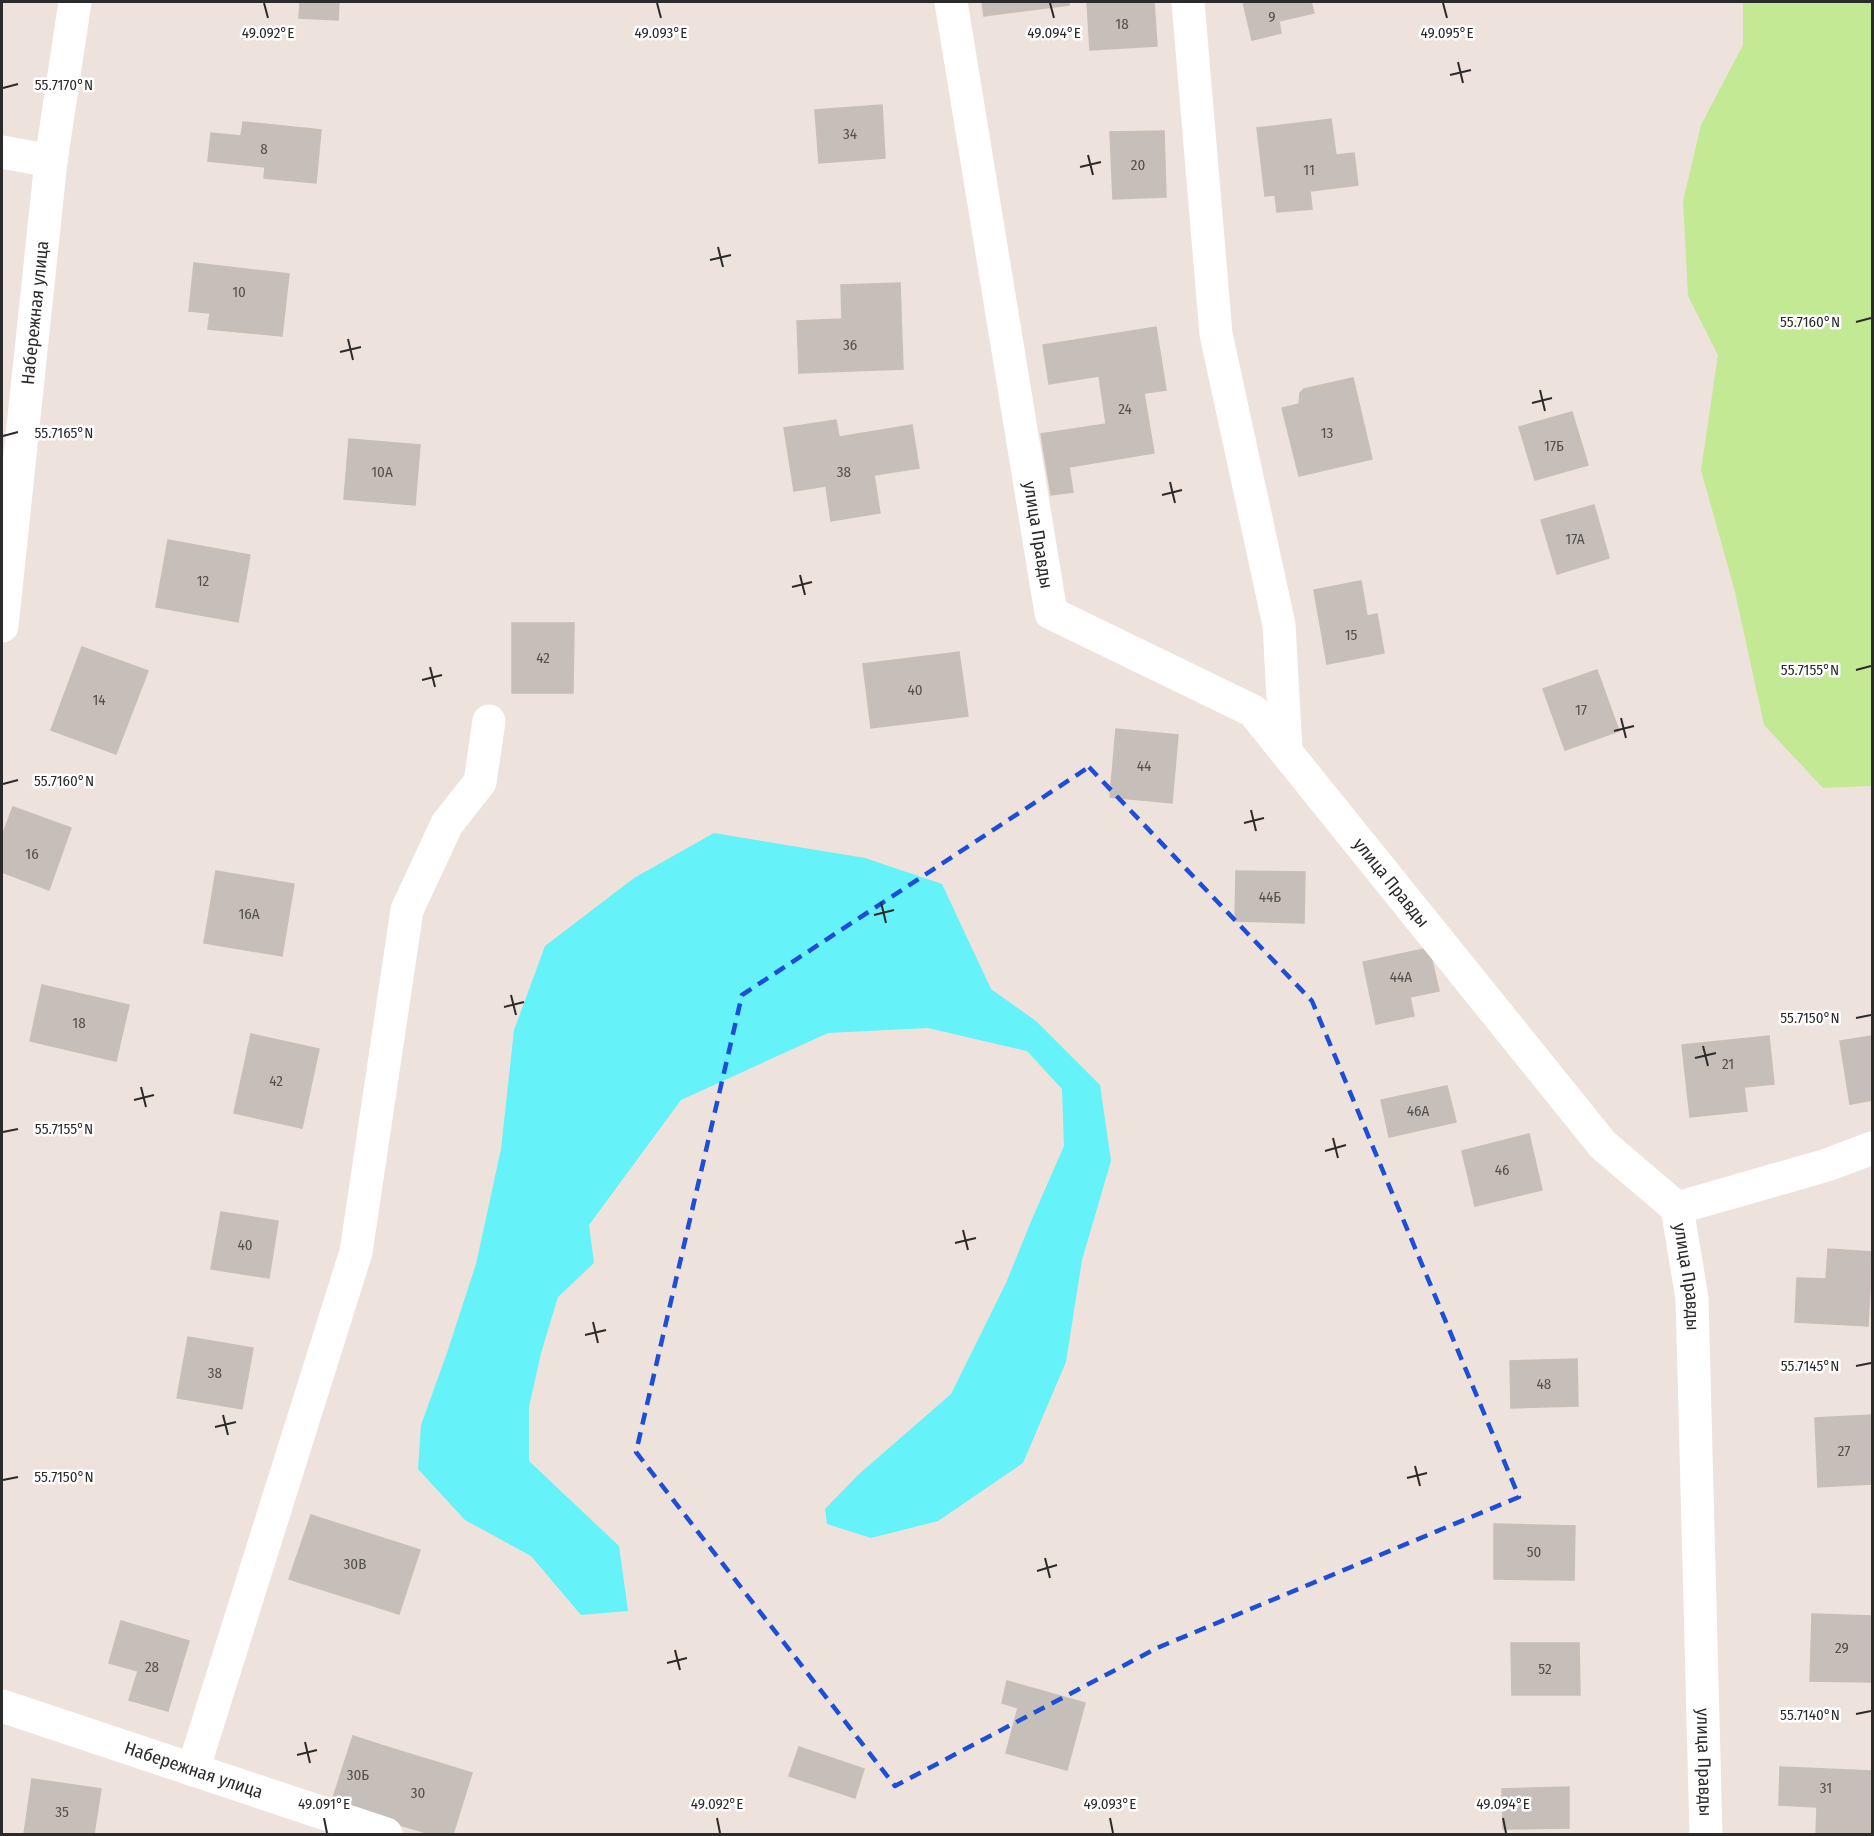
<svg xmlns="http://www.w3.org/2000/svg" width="1874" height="1836" viewBox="0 0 1874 1836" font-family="'Fira Sans Condensed',sans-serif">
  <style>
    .green { fill: #c4e994 }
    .water { fill: #66f2f9 }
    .building { fill: #c6beb8; stroke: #cabeb5; stroke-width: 1.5 }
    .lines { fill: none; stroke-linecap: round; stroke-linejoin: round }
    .minor { stroke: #fff; stroke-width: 33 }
    .marked { fill: none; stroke: #1d4ed8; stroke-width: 4.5; stroke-dasharray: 12 8; stroke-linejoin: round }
    .ticks { fill: none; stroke: #2b2b2b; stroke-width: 2 }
    .labels { text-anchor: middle; stroke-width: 5; stroke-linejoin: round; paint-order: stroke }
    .number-label { font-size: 15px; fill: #52504e }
    .street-label { font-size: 18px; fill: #2b2b2b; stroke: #fff }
    .ticks-label { font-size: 15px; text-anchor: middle; fill: #2b2b2b; stroke: #fff; stroke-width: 5; stroke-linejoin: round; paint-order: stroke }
  </style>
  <rect width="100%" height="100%" fill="#eee2dc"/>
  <polygon class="green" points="1743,2 1872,2 1872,786 1823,788 1764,725 1735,592 1701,470 1718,355 1688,296 1683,201 1701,125 1743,45"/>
  <polygon class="water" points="714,833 865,858 942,884 991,989 1036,1021 1100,1085 1111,1161 1082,1260 1066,1362 1023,1463 938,1521 871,1538 827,1524 825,1509 858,1475 951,1394 1006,1283 1032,1219 1064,1146 1062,1089 1027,1051 928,1028 828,1033 681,1100 589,1225 594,1263 558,1297 541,1353 529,1407 529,1461 619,1546 628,1611 581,1615 531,1556 465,1520 418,1469 421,1425 448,1350 476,1264 501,1149 514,1030 545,946 634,878"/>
  <g class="building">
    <polygon points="300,2 339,2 338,20 299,18"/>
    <polygon points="982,2 1069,2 1069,5 984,16"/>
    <polygon points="1087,2 1154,2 1157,46 1090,50"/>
    <polygon points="1243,2 1311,2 1314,13 1279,21 1281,33 1252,40"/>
    <polygon points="882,105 885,158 819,163 815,110"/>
    <polygon points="1331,119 1336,155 1354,153 1358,185 1310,191 1312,209 1277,212 1275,195 1265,196 1257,128"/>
    <polygon points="243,122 321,130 316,183 264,178 265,167 208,161 211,133 241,136"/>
    <polygon points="1164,131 1166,197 1113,199 1110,132"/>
    <polygon points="194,263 289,274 282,336 208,329 210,313 189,311"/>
    <polygon points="900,283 903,369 799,373 797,321 842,319 841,285"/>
    <polygon points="1156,327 1166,390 1144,393 1154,453 1069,467 1073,492 1051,495 1041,434 1106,424 1099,376 1049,384 1043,345"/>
    <polygon points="1353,378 1372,459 1299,476 1282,408 1299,404 1300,393 1304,389"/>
    <polygon points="1572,412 1588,465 1535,480 1519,427"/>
    <polygon points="836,420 839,437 912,425 919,468 874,475 880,513 831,521 826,486 794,491 784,428"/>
    <polygon points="349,439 420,445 415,505 344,499"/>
    <polygon points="1594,505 1609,558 1557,574 1541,520"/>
    <polygon points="168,540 250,555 238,622 156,607"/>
    <polygon points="1361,581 1367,616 1377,614 1384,653 1327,664 1314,590"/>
    <polygon points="512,623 574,623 573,693 512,693"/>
    <polygon points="82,647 148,671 116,754 51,730"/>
    <polygon points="959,652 968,716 871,728 863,664"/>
    <polygon points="1597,670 1619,731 1565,750 1543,689"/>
    <polygon points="1116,729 1178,735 1172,803 1110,797"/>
    <polygon points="13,807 71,828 49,890 2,872 2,836"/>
    <polygon points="216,871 294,884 282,956 204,943"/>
    <polygon points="1236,871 1305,872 1304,923 1235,921"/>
    <polygon points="1429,948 1439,991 1410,997 1414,1016 1376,1024 1363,962"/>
    <polygon points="42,985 129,1005 116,1061 30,1041"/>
    <polygon points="251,1034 319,1049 302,1128 234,1113"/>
    <polygon points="1769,1036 1774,1084 1744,1087 1747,1111 1690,1117 1682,1045"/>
    <polygon points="1872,1036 1872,1100 1850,1104 1840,1041"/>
    <polygon points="1447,1086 1456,1122 1389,1137 1381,1100"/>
    <polygon points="1529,1134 1542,1190 1475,1206 1462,1151"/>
    <polygon points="221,1212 278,1221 269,1278 211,1269"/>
    <polygon points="1828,1249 1872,1252 1868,1326 1795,1322 1797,1278 1826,1279"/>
    <polygon points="188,1337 253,1348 242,1409 177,1398"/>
    <polygon points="1577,1359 1578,1406 1511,1408 1510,1361"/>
    <polygon points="1872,1415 1872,1484 1818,1487 1815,1418"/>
    <polygon points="311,1515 420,1550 399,1614 289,1579"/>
    <polygon points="1494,1524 1575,1526 1574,1580 1494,1579"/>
    <polygon points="1812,1614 1872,1616 1872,1682 1810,1681"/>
    <polygon points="121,1621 189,1641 168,1711 129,1700 138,1671 109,1663"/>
    <polygon points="1511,1643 1579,1643 1580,1695 1512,1695"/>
    <polygon points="1007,1681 1085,1703 1067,1770 1006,1753 1018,1708 1002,1703"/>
    <polygon points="353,1736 384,1746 363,1814 331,1804"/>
    <polygon points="384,1746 472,1773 453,1834 430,1834 363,1814"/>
    <polygon points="799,1747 864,1769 855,1798 789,1776"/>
    <polygon points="1780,1767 1872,1771 1872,1834 1816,1834 1817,1807 1779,1805"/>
    <polygon points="32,1779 101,1789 94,1834 24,1834"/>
    <polygon points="1569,1787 1569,1828 1503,1829 1502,1789"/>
  </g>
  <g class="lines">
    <g class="minor">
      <path id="s1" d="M951 2 1051 613 1253 711 1603 1145 1677 1208 1692 1298 1706 1834"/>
      <polyline points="1188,2 1216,334 1279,625 1286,750"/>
      <polyline points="2,152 51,161"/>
      <path id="s2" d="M2 626 51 161 75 2"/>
      <polyline points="1677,1208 1827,1165 1872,1148"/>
      <path id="s3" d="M2 1706 386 1834"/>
      <polyline points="193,1770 356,1252 407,910 447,824 480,782 489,721"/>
    </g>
  </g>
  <path class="marked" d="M1089 767 1312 1001 1519 1497 1157 1648 895 1786 636 1452 742 995Z"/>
  <path class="ticks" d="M264 3 268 18M657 3 661 18M1050 3 1054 18M1443 3 1447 18M1458 62 1463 83M1450 75 1471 70M3 88 18 84M1088 155 1093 175M1080 167 1101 162M718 247 723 267M710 260 731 255M1856 322 1871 318M348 339 353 360M340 352 361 347M1540 390 1545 411M1532 403 1552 398M3 436 18 432M1170 482 1175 503M1162 495 1182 490M800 575 805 595M792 587 812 582M430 667 435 687M1856 670 1871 666M422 680 442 675M1621 718 1626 738M1614 731 1634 726M3 784 18 780M1251 810 1256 831M1244 823 1264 818M881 902 886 923M874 915 894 910M511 995 516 1015M504 1007 524 1002M1856 1018 1871 1015M1703 1046 1708 1066M1695 1058 1716 1053M141 1087 146 1107M134 1100 154 1095M3 1132 18 1129M1333 1138 1338 1158M1325 1151 1346 1145M963 1230 968 1250M955 1243 976 1238M593 1322 598 1343M585 1335 606 1330M1856 1366 1871 1363M223 1415 228 1435M215 1427 236 1422M1415 1466 1420 1486M1407 1478 1427 1473M3 1480 18 1477M1045 1558 1050 1578M1037 1571 1057 1565M675 1650 680 1670M667 1663 687 1658M1856 1714 1871 1711M305 1742 310 1763M297 1755 317 1750M324 1818 327 1833M717 1818 720 1833M1110 1818 1113 1833M1503 1818 1506 1833"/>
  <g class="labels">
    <g class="number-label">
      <text x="1272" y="22">9</text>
      <text x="1122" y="29">18</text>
      <text x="850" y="139">34</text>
      <text x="264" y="154">8</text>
      <text x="1138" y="170">20</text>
      <text x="1309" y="175">11</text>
      <text x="239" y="297">10</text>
      <text x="850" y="350">36</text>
      <text x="1125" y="414">24</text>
      <text x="1327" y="438">13</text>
      <text x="1554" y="451">17Б</text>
      <text x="382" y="477">10А</text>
      <text x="844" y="477">38</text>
      <text x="1575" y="544">17А</text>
      <text x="203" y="586">12</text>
      <text x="1351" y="640">15</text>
      <text x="543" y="663">42</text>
      <text x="915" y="695">40</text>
      <text x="99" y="705">14</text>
      <text x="1581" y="715">17</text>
      <text x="1144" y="771">44</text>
      <text x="32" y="859">16</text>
      <text x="1270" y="902">44Б</text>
      <text x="249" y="919">16А</text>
      <text x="1401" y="982">44А</text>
      <text x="79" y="1028">18</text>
      <text x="1728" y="1069">21</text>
      <text x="276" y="1086">42</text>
      <text x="1418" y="1116">46А</text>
      <text x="1502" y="1175">46</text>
      <text x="245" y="1250">40</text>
      <text x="215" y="1378">38</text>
      <text x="1544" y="1389">48</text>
      <text x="1844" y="1456">27</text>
      <text x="1534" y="1557">50</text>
      <text x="355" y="1569">30В</text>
      <text x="1842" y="1653">29</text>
      <text x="152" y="1672">28</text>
      <text x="1545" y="1674">52</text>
      <text x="358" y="1780">30Б</text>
      <text x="1826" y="1793">31</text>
      <text x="418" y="1798">30</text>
      <text x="62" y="1817">35</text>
    </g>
    <g class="street-label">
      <text dy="6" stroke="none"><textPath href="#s2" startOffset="315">Набережная улица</textPath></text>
      <text dy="6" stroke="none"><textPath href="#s1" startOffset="540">улица Правды</textPath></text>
      <text dy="6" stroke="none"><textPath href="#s1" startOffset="1064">улица Правды</textPath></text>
      <text dy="6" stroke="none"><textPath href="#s1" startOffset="1568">улица Правды</textPath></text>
      <text dy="6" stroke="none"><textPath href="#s1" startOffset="2054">улица Правды</textPath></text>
      <text dy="6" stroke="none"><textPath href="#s3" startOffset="202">Набережная улица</textPath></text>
    </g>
  </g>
  <g class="ticks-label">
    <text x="268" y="38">49.092°E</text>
    <text x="661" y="38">49.093°E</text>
    <text x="1054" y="38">49.094°E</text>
    <text x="1447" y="38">49.095°E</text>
    <text x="64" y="90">55.7170°N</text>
    <text x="1810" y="327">55.7160°N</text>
    <text x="64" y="438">55.7165°N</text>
    <text x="1810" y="675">55.7155°N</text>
    <text x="64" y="786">55.7160°N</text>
    <text x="1810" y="1023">55.7150°N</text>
    <text x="64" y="1134">55.7155°N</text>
    <text x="1810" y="1371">55.7145°N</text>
    <text x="64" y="1482">55.7150°N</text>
    <text x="1810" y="1720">55.7140°N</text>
    <text x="324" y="1809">49.091°E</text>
    <text x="717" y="1809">49.092°E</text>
    <text x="1110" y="1809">49.093°E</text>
    <text x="1503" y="1809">49.094°E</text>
  </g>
  <rect width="1874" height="1836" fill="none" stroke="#2b2b2b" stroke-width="6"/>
</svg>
